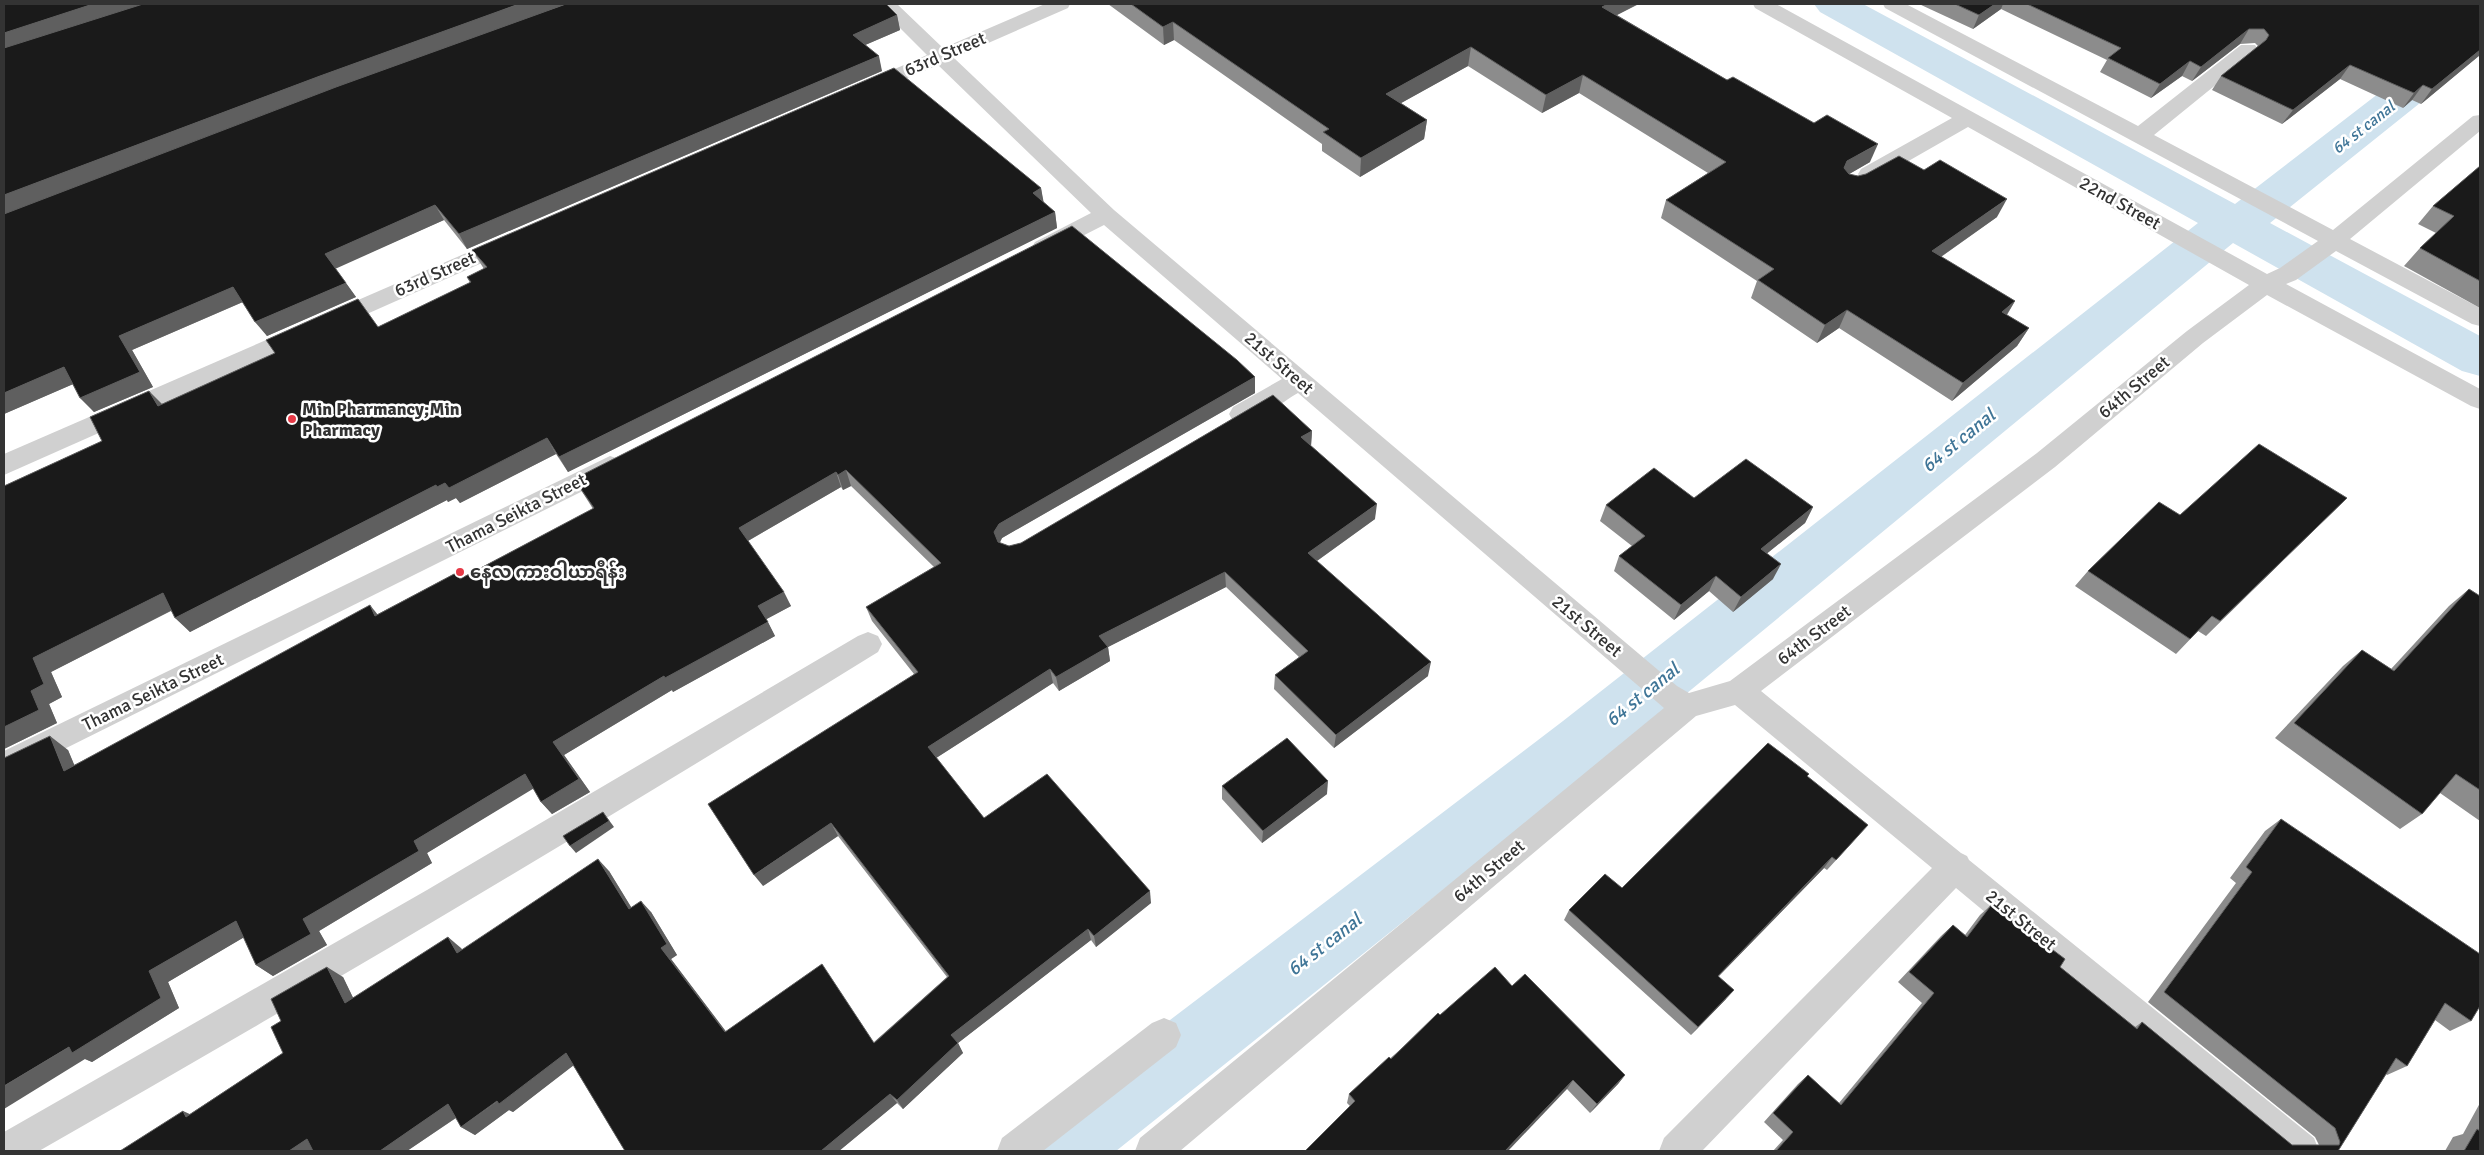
<svg xmlns="http://www.w3.org/2000/svg" width="2484" height="1155" viewBox="0 0 2484 1155" font-family="Signika,'Noto Sans Myanmar',sans-serif">
  <style>
    .lines { fill: none; stroke-linecap: round; stroke-linejoin: round }
    .canal { fill: #cfe2ee; fill-rule: evenodd }
    .minor { fill: #d0d0d0; fill-rule: evenodd }
    .wall { fill: #8c8c8c }
    .shaded-wall { fill: #5f5f5f }
    .building { fill: #1a1a1a; stroke: #5f5f5f }
    .poi-dot { fill: #e63946; stroke: #fff; stroke-width: 2 }
    .labels { text-anchor: middle; stroke-width: 5; stroke-linejoin: round; paint-order: stroke }
    .far-water-label { font-size: 16px; font-style: italic; fill: #3f7597; stroke: #fff }
    .street-label { font-size: 18px; fill: #333; stroke: #fff }
    .poi-label { font-size: 18px; font-weight: bold; fill: #333; stroke: #fff; text-anchor: start }
    .water-label { font-size: 19px; font-style: italic; fill: #3f7597; stroke: #fff }
  </style>
  <rect width="100%" height="100%" fill="#fff"/>
  <g class="lines">
    <polygon class="canal" points="1814,4 1863,4 2235,204 2466,26 2480,23 2480,55 2270,223 2480,336 2480,376 2462,371 2233,243 1607,759 1116,1151 1022,1151 1032,1125 1563,721 2198,223 1820,12"/>
    <g class="minor">
      <path d="M876 4H897L943 48 1045 4H1070L1068 8 954 58 1114 210 1677 686 1689 693 1730 681 2037 453 2187 331 2249 285 1968 127 1877 179 1869 181 1861 179 1858 174 1861 169 1952 118 1755 8 1753 4H1776L2267 274 2280 268 2318 241 1885 8 1883 4H1906L2138 126 2241 45H2255L2258 49 2255 53 2154 135 2333 230 2473 116 2480 115V131L2350 239 2480 308V326L2472 324 2336 251 2296 280 2286 284 2480 389V409L2471 406 2267 295 2203 343 2055 467 1761 691 1961 853 1967 856 1969 860 2314 1138 2319 1151H2273L1956 888 1702 1151H1659L1664 1138 1932 868 1735 705 1696 716 1180 1151H1135L1140 1138 1664 708 1298 393C1280 403 1254 427 1233 421L1229 414 1233 407 1282 379 1104 225 1051 252 1043 255 1035 252 1032 247 1035 242 1091 213 938 65 874 92 867 94 860 92 857 88 860 84 927 55Z"/>
      <polygon points="510,234 518,237 521,242 518,247 4,475 4,454"/>
      <polygon points="610,456 619,459 623,466 619,473 4,779 4,751"/>
      <path d="M868 632 878 636 882 644 878 652C601 823 322 990 39 1151H4V1132L427 890 858 636Z"/>
      <polygon points="1164,1018 1176,1023 1181,1035 1176,1047 1043,1151 997,1151 1002,1138 1152,1023"/>
    </g>
  </g>
  <g class="wall">
    <polygon points="4,4 897,15 900,30 865,45 882,71 467,249 444,220 335,268 356,297 267,336 243,302 132,350 153,387 94,412 73,384 4,414"/>
    <polygon points="1108,4 1639,4 1617,15 1727,80 1870,162 1849,174 1997,217 1941,257 2015,301 2007,315 2029,328 2017,346 1952,401 1839,328 1817,343 1751,298 1757,281 1661,218 1666,200 1708,173 1579,93 1542,113 1468,66 1401,103 1427,120 1424,139 1360,177 1322,151 1322,144 1174,40 1164,45"/>
    <polygon points="1919,4 2480,4 2480,55 2421,104 2412,100 2403,108 2340,79 2282,124 2212,90 2221,76 2258,46 2255,43 2240,44 2192,81 2182,76 2151,98 2100,72 2107,60 2001,9 1973,29"/>
    <polygon points="2480,166 2480,308 2404,266 2420,248 2436,233 2418,224 2433,206"/>
    <polygon points="1041,188 1043,202 1055,212 1057,228 568,472 556,454 460,503 456,498 448,502 447,500 190,632 171,611 51,672 62,697 49,704 57,723 4,749 4,486 102,441 162,404 378,327 470,283 467,277 484,269 472,250"/>
    <polygon points="1255,377 1255,393 1002,538 1000,543 1009,546 1021,543 1312,431 1311,446 1375,519 1317,561 1428,676 1334,748 1274,689 1275,675 1299,657 1226,587 1108,647 1110,661 1059,691 1053,683 936,758 984,818 1151,903 1096,947 1091,940 958,1043 963,1053 903,1109 897,1103 839,1151 625,1151 573,1065 513,1112 509,1110 475,1135 461,1127 456,1118 407,1151 120,1151 190,1114 283,1053 281,1021 343,977 353,998 461,948 462,950 609,871 631,907 651,912 677,955 671,959 726,1032 874,1042 947,977 838,836 763,886 914,674 872,621 866,607 934,567 851,486 843,490 841,487 748,541 791,606 766,619 775,636 673,692 672,690 564,755 590,792 552,814 541,802 533,788 427,853 432,863 319,931 327,945 273,976 256,965 244,937 168,982 179,1008 92,1062 85,1059 68,750 74,765 378,614 456,573 461,578 593,509 574,479"/>
    <polygon points="1694,498 1813,507 1805,523 1767,553 1773,579 1733,612 1709,591 1674,620 1614,571 1619,556 1632,546 1600,521 1606,505"/>
    <polygon points="2347,498 2206,636 2198,631 2176,654 2075,586 2088,571 2180,515"/>
    <polygon points="2469,589 2480,729 2480,821 2440,793 2422,814 2400,829 2275,738 2343,666 2362,650 2391,669 2449,606"/>
    <polygon points="1807,776 1859,835 1827,870 1824,868 1719,976 1726,999 1691,1035 1564,920 1569,910 1622,888"/>
    <polygon points="1222,786 1327,794 1262,843 1222,799"/>
    <polygon points="2281,819 2471,1021 2450,1031 2435,1020 2407,1066 2387,1075 2386,1074 2338,1151 1773,1151 1783,1140 1764,1122 1798,1084 1808,1075 1839,1103 1922,1003 1898,982 1941,936 1953,925 1965,935 1980,915 1992,904 2060,967 2135,1027 2142,1022 2292,1145 2319,1145 2315,1137 2148,1002 2236,883 2230,878 2265,831"/>
    <polygon points="1512,986 1625,1075 1618,1084 1590,1113 1567,1089 1350,1106 1347,1103 1349,1094 1440,1015"/>
    <polygon points="2480,1103 2480,1151 2445,1151 2453,1137 2463,1134"/>
  </g>
  <g class="shaded-wall">
    <polygon points="93,4 148,4 4,51 4,33"/>
    <polygon points="519,4 566,4 4,215 4,195 320,76"/>
    <polygon points="1608,4 1638,4 1598,25 1602,7"/>
    <polygon points="1995,4 2003,4 2001,9 1973,29 1979,15"/>
    <polygon points="897,15 900,30 856,49 853,35"/>
    <polygon points="1173,22 1174,40 1164,45 1163,27"/>
    <polygon points="2249,29 2240,44 2192,81 2201,67"/>
    <polygon points="1471,47 1468,66 1385,112 1386,94"/>
    <polygon points="2480,50 2480,55 2421,104 2432,89"/>
    <polygon points="879,56 882,71 467,249 459,234"/>
    <polygon points="2190,61 2182,76 2151,98 2160,84"/>
    <polygon points="2350,65 2340,79 2282,124 2293,110"/>
    <polygon points="1583,75 1579,93 1542,113 1546,95"/>
    <polygon points="2423,85 2412,100 2403,108 2414,93"/>
    <polygon points="1427,120 1424,139 1360,177 1361,158"/>
    <polygon points="1878,144 1870,162 1839,180 1847,161"/>
    <polygon points="1041,188 1044,204 1033,193"/>
    <polygon points="2007,199 1997,217 1922,270 1932,251"/>
    <polygon points="435,205 444,220 335,269 325,254"/>
    <polygon points="1055,212 1057,228 568,472 559,457"/>
    <polygon points="346,283 356,297 267,336 255,322"/>
    <polygon points="233,287 245,301 132,350 153,387 94,412 80,398 119,336"/>
    <polygon points="2015,301 2004,319 2002,312"/>
    <polygon points="1847,310 1839,328 1817,343 1825,325"/>
    <polygon points="2029,328 2017,346 1952,401 1963,383"/>
    <polygon points="64,367 78,382 4,414 4,393"/>
    <polygon points="1255,377 1255,393 1002,538 997,547 994,532 999,524"/>
    <polygon points="149,391 164,406 158,406"/>
    <polygon points="1312,431 1311,446 1301,437"/>
    <polygon points="547,438 556,454 460,503 456,498 448,502 447,500 190,632 175,618 436,485 445,483"/>
    <polygon points="846,470 851,486 843,490 838,475"/>
    <polygon points="836,472 841,487 746,542 739,528"/>
    <polygon points="1377,504 1375,519 1307,568 1308,553"/>
    <polygon points="1813,507 1805,523 1754,564 1761,549"/>
    <polygon points="1781,564 1773,579 1733,612 1741,597"/>
    <polygon points="1225,572 1226,587 1108,647 1110,661 1059,691 1056,677 1099,636"/>
    <polygon points="1716,576 1709,591 1674,620 1681,605"/>
    <polygon points="784,592 791,606 765,620 758,606"/>
    <polygon points="163,593 178,607 51,672 62,697 49,704 57,723 4,749 4,727 33,658"/>
    <polygon points="370,605 382,620 375,616"/>
    <polygon points="768,622 775,636 673,692 672,690 564,755 590,792 552,814 541,802 553,742 664,676"/>
    <polygon points="1431,662 1428,676 1334,748 1336,735"/>
    <polygon points="1050,669 1053,683 933,760 928,747"/>
    <polygon points="50,736 68,750 82,783 64,771"/>
    <polygon points="525,774 536,787 427,853 432,863 319,931 327,945 273,976 256,965 303,919 414,841"/>
    <polygon points="1328,781 1327,794 1262,843 1263,831"/>
    <polygon points="603,812 614,827 576,853 570,846"/>
    <polygon points="831,823 838,836 763,886 754,875"/>
    <polygon points="1832,857 1824,868 1710,985 1718,976"/>
    <polygon points="598,859 609,871 639,920 629,909"/>
    <polygon points="1150,891 1151,903 1096,947 1094,936"/>
    <polygon points="641,901 651,912 677,955 671,959 734,1042 725,1032 661,948"/>
    <polygon points="236,921 253,932 168,982 179,1008 92,1062 85,1059 4,1109 4,1086 69,1047 149,971"/>
    <polygon points="1088,929 1091,940 958,1043 963,1053 903,1109 897,1100 951,1035"/>
    <polygon points="448,937 461,948 471,964 457,953"/>
    <polygon points="327,967 343,977 361,1014 345,1003"/>
    <polygon points="1734,990 1726,999 1691,1035 1698,1027"/>
    <polygon points="566,1053 578,1062 513,1112 509,1110 475,1135 461,1127"/>
    <polygon points="1625,1075 1618,1084 1590,1113 1597,1104"/>
    <polygon points="1573,1080 1567,1089 1508,1151 1505,1151"/>
    <polygon points="890,1094 897,1103 839,1151 821,1151"/>
    <polygon points="448,1104 463,1113 407,1151 380,1151"/>
    <polygon points="183,1111 203,1120 186,1117"/>
    <polygon points="307,1139 318,1151 289,1151"/>
  </g>
  <g class="building">
    <polygon points="4,4 93,4 4,33"/>
    <polygon points="143,4 519,4 320,76 4,195 4,48"/>
    <polygon points="566,4 886,4 897,15 853,35 879,56 459,234 435,205 325,254 346,283 255,322 233,287 119,336 140,372 80,398 64,367 4,393 4,214 336,87"/>
    <polygon points="1131,4 1608,4 1602,7 1727,80 1733,77 1814,123 1827,115 1878,144 1847,161 1844,168 1849,174 1858,176 1866,174 1899,156 1924,170 1940,160 2007,199 1932,251 2015,301 2002,312 2029,328 1963,383 1847,310 1825,325 1758,280 1774,269 1666,200 1726,162 1583,75 1546,95 1471,47 1386,94 1427,120 1361,158 1323,132 1329,129 1173,22 1163,27"/>
    <polygon points="1955,4 1995,4 1979,15"/>
    <polygon points="2027,4 2480,4 2480,50 2432,89 2423,85 2414,93 2350,65 2293,110 2221,76 2266,40 2269,35 2264,29 2249,29 2201,67 2190,61 2160,84 2108,58 2121,48"/>
    <polygon points="894,68 1041,188 1033,193 1055,212 559,457 547,438 449,488 445,483 437,487 436,485 175,618 163,593 33,658 44,684 31,691 39,710 4,727 4,486 102,441 90,417 149,391 158,406 275,353 266,340 358,299 378,327 471,282 467,277 487,267 472,250"/>
    <polygon points="2480,166 2480,281 2420,248 2454,216 2433,206"/>
    <polygon points="1072,226 1237,360 1255,377 999,524 994,532 998,542 1009,546 1021,543 1273,395 1312,431 1301,437 1377,504 1308,553 1431,662 1336,735 1275,675 1308,651 1225,572 1099,636 1108,647 1056,677 1050,669 928,747 984,818 1047,774 1150,891 1094,936 1088,929 951,1035 958,1043 897,1100 890,1094 821,1151 625,1151 566,1053 499,1104 497,1101 461,1127 448,1104 380,1151 313,1151 307,1139 289,1151 120,1151 183,1111 186,1117 283,1053 271,1027 281,1021 271,999 327,967 345,1003 448,937 457,953 598,859 629,909 641,901 667,944 661,948 725,1032 822,964 874,1043 949,976 831,823 754,875 708,804 918,672 866,607 941,563 846,470 838,475 836,472 739,528 784,592 758,606 768,622 665,678 664,676 553,742 579,779 541,802 525,774 414,841 419,851 303,919 311,934 256,965 236,921 149,971 161,998 72,1053 69,1047 4,1086 4,758 50,736 64,771 370,605 375,616 456,573 460,579 594,508 574,479"/>
    <polygon points="2259,444 2347,498 2220,621 2212,616 2190,639 2088,571 2159,502 2180,515"/>
    <polygon points="1746,459 1813,507 1761,549 1781,564 1741,597 1716,576 1681,605 1619,556 1645,536 1606,505 1654,468 1694,498"/>
    <polygon points="2469,589 2480,596 2480,790 2456,774 2422,814 2294,723 2362,650 2394,671"/>
    <polygon points="1287,738 1328,781 1263,831 1222,786"/>
    <polygon points="1768,743 1809,774 1807,776 1868,825 1836,860 1832,857 1718,976 1734,990 1698,1027 1569,910 1605,874 1622,888"/>
    <polygon points="603,812 609,821 570,846 563,836"/>
    <polygon points="2281,819 2480,954 2480,1006 2471,1021 2445,1003 2407,1066 2396,1058 2338,1151 1776,1151 1793,1132 1773,1113 1808,1075 1841,1105 1934,993 1909,972 1953,925 1967,937 1992,904 2065,959 2060,967 2137,1029 2142,1022 2292,1145 2339,1145 2340,1142 2335,1128 2164,992 2252,872 2246,867"/>
    <polygon points="1495,967 1512,986 1525,974 1625,1075 1597,1104 1573,1080 1505,1151 1305,1151 1355,1101 1349,1094 1389,1057 1391,1059 1438,1013 1440,1015"/>
    <polygon points="2477,1129 2480,1131 2480,1151 2464,1151"/>
  </g>
  <g class="poi-dot">
    <circle cx="292" cy="419" r="5"/>
    <circle cx="460" cy="572" r="5"/>
  </g>
  <g class="labels">
    <g class="far-water-label">
      <text transform="translate(2363 127) rotate(-38)" y="6">64 st canal</text>
    </g>
    <g class="street-label">
      <text transform="translate(945 54) rotate(-23)" y="6">63rd Street</text>
      <text transform="translate(2120 203) rotate(29)" y="6">22nd Street</text>
      <text transform="translate(435 274) rotate(-24)" y="6">63rd Street</text>
      <text transform="translate(1279 363) rotate(41)" y="6">21st Street</text>
      <text transform="translate(2134 387) rotate(-40)" y="6">64th Street</text>
      <text transform="translate(516 513) rotate(-27)" y="6">Thama Seikta Street</text>
      <text transform="translate(1587 626) rotate(40)" y="6">21st Street</text>
      <text transform="translate(1814 635) rotate(-37)" y="6">64th Street</text>
      <text transform="translate(153 692) rotate(-26)" y="6">Thama Seikta Street</text>
      <text transform="translate(1489 871) rotate(-40)" y="6">64th Street</text>
      <text transform="translate(2021 920) rotate(39)" y="6">21st Street</text>
    </g>
    <g class="poi-label">
      <text x="302" y="415">Min Pharmancy;Min<tspan x="302" dy="21">Pharmacy</tspan></text>
      <text x="470" y="578">နေလ ကားဝါယာရိန်း</text>
    </g>
    <g class="water-label">
      <text transform="translate(1958 440) rotate(-39)" y="7">64 st canal</text>
      <text transform="translate(1642 694) rotate(-39)" y="7">64 st canal</text>
      <text transform="translate(1324 944) rotate(-38)" y="7">64 st canal</text>
    </g>
  </g>
  <rect width="2484" height="1155" fill="none" stroke="#333333" stroke-width="10"/>
</svg>
